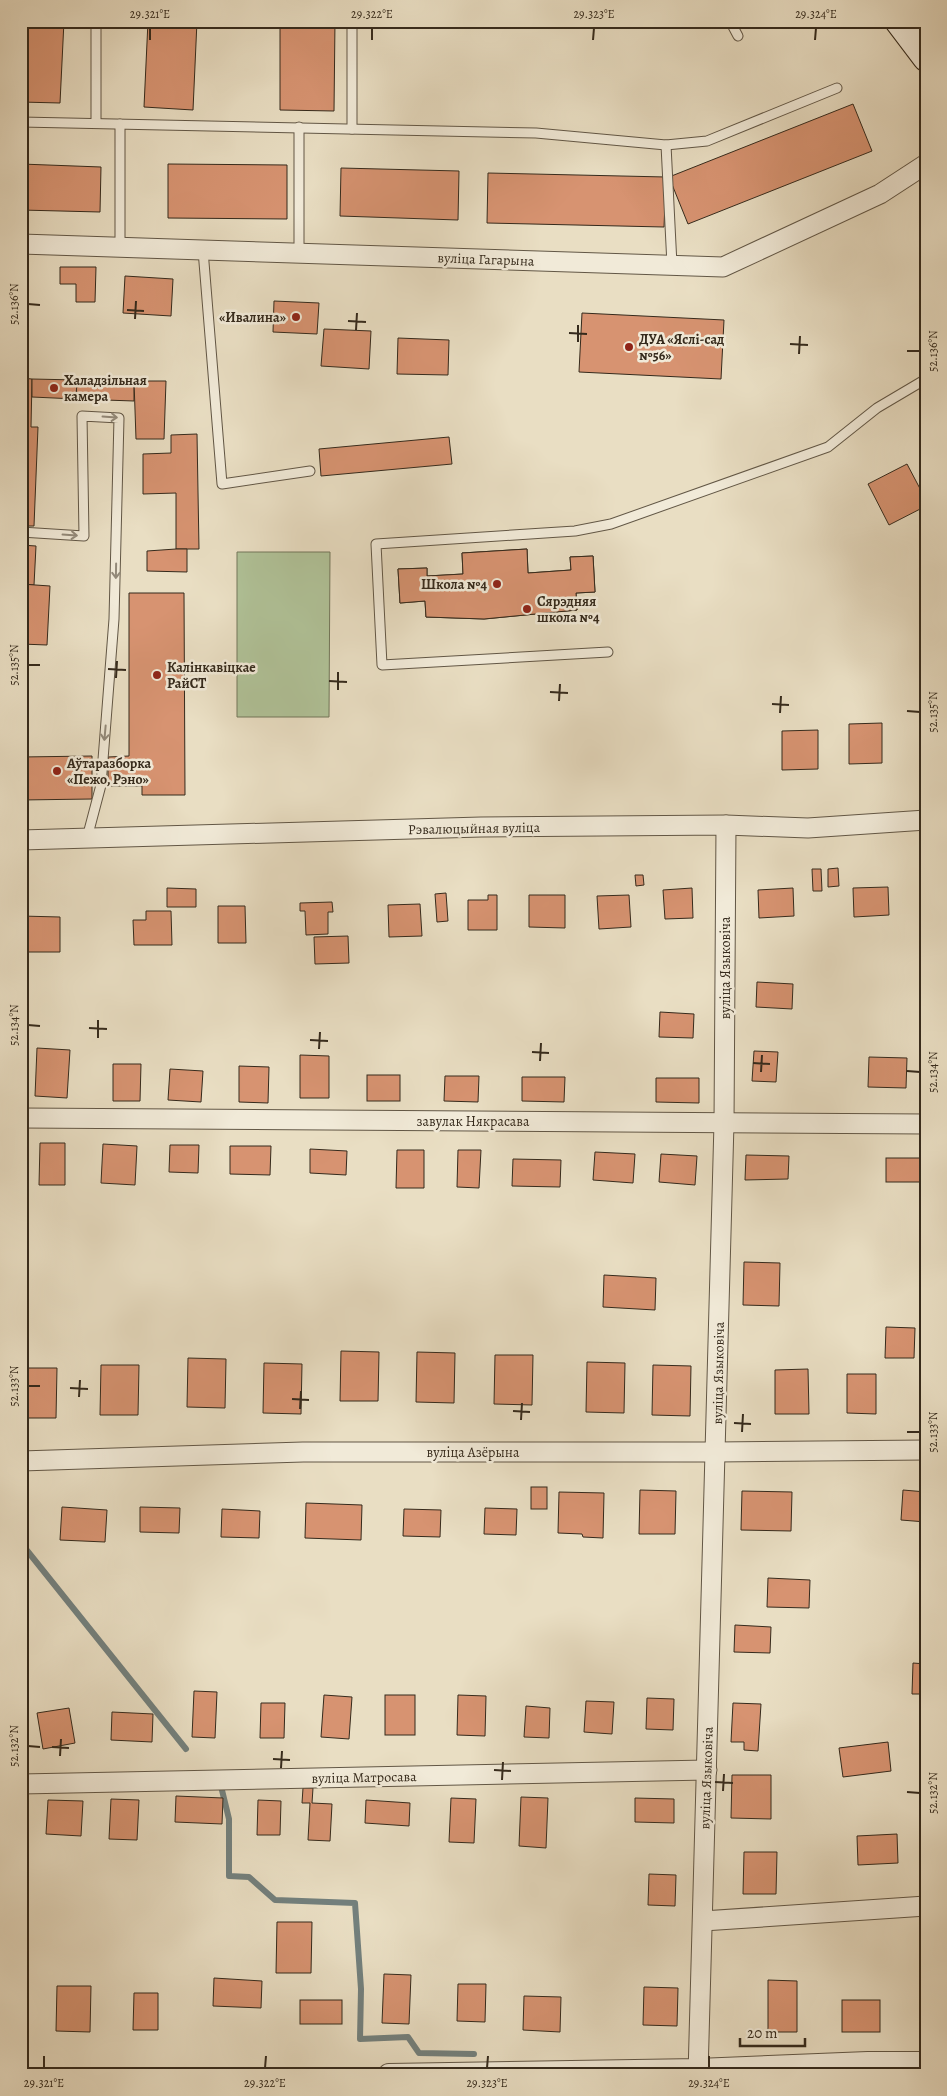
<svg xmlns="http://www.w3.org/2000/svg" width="947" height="2096" viewBox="0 0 947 2096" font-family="Alegreya,serif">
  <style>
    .green { fill: #b0c298; stroke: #72765a }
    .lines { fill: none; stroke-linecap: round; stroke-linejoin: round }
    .stream { stroke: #73807d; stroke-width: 6 }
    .building { fill: #d79371; stroke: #352a1c }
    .service-casing { stroke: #625746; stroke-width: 11 }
    .minor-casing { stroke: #625746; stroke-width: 21 }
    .tertiary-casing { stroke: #625746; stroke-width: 24 }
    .secondary-casing { stroke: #352a1c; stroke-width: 28 }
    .service { stroke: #f1ead8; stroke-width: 9 }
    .minor { stroke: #f1ead8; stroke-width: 19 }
    .tertiary { stroke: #f1ead8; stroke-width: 22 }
    .secondary { stroke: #f1ead8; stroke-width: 26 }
    .oneway { stroke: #938a7a }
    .ticks { fill: none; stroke: #352a1c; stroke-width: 2 }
    .poi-dot { fill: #8f2418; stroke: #f1ead8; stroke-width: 2 }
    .labels { text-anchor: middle; stroke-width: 5; stroke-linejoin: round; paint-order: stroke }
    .street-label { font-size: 14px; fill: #352a1c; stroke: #f1ead8 }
    .poi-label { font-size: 14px; font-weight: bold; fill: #352a1c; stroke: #f1ead8; text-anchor: start }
    .neatline { fill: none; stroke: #352a1c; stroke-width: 2 }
    .ticks-label { font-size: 12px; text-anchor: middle; fill: #352a1c }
  </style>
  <rect width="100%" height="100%" fill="#e9dec3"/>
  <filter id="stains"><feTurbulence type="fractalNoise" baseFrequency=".004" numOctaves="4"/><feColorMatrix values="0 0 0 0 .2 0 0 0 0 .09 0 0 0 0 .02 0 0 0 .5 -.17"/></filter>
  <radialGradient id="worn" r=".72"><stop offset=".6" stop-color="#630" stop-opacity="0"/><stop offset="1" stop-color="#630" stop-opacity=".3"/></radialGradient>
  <polygon class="green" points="237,552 330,552 329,717 237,717"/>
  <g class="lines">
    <g class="stream">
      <polyline points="21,1543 186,1749"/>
      <polyline points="220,1782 229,1819 229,1876 249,1877 275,1900 355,1903 361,1989 360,2039 408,2037 419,2053 474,2054"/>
    </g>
  </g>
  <g class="building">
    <polygon points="23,21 64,21 60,103 21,102"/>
    <polygon points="148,21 197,21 193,110 144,107"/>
    <polygon points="280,21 335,21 334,111 280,110"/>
    <polygon points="853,104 872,151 688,224 669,177"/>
    <polygon points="21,164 101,167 100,212 21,210"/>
    <polygon points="168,164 287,165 287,219 168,218"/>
    <polygon points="341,168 459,171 458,220 340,216"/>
    <polygon points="488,173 666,177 664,227 487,223"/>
    <polygon points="60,267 96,267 95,302 76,302 76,284 60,284"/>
    <polygon points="125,276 173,279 171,316 123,313"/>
    <polygon points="274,301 319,303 317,334 273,332"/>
    <polygon points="582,313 724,320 721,379 579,372"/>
    <polygon points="324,329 371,331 369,369 321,366"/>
    <polygon points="398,338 449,340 448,375 397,374"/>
    <polygon points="21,378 32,379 31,427 38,427 34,526 21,526"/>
    <polygon points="32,379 77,380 76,399 32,397"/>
    <polygon points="77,380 134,381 134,401 76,399"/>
    <polygon points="134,381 166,381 164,439 136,439"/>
    <polygon points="197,434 199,549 176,549 176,493 143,494 143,454 171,453 171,435"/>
    <polygon points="449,437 452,464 321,476 319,449"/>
    <polygon points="907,464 926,500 926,506 889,525 868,484"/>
    <polygon points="21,545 36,546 34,585 21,584"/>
    <polygon points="176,549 187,549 187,572 147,571 147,551"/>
    <polygon points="527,549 528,573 571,570 570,557 593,556 595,592 576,593 577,610 484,619 426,617 425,601 400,603 398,569 427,568 427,576 463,574 462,553"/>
    <polygon points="527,549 528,573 571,570 570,557 593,556 595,592 576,593 577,610 484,619 426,617 425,601 400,603 398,569 427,568 427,576 463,574 462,553"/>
    <polygon points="21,584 50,586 47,645 21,644"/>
    <polygon points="129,593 184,593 185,795 142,795 142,786 108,786 108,757 129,756"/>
    <polygon points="882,723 882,763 849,764 849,724"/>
    <polygon points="818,730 818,769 782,770 782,731"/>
    <polygon points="92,756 92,799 21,800 21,757"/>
    <polygon points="838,868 839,886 828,887 828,869"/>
    <polygon points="812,869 821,869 822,891 813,891"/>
    <polygon points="635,875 643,875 644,885 636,886"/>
    <polygon points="888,887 889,915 854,917 853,888"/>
    <polygon points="167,888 196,889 196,907 167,907"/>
    <polygon points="692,888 693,918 665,919 663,890"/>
    <polygon points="793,888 794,916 759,918 758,890"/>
    <polygon points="446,893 448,921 437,922 435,894"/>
    <polygon points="488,895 497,895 497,930 468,930 468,900 488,900"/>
    <polygon points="529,895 565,895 565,928 529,927"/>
    <polygon points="629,895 631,927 599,929 597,896"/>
    <polygon points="332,902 333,912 328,912 328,934 306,935 305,911 300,911 300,903"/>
    <polygon points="420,904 422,936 389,937 388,905"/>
    <polygon points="218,906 245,906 246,943 218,943"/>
    <polygon points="146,911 171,911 172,945 134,945 133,920 146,920"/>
    <polygon points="21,916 60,917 60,952 21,952"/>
    <polygon points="348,936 349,963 315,964 314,937"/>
    <polygon points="757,982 793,984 792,1009 756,1007"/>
    <polygon points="660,1012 694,1014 693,1038 659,1037"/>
    <polygon points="37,1048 70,1050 67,1098 35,1096"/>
    <polygon points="754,1051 778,1052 776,1082 752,1081"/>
    <polygon points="300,1055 329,1056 329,1098 300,1098"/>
    <polygon points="869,1057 907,1058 906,1088 868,1087"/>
    <polygon points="113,1064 141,1064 140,1101 113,1101"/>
    <polygon points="239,1066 269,1067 268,1103 239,1102"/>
    <polygon points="170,1069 203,1071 201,1102 168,1100"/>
    <rect x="367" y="1075" width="33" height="26"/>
    <polygon points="445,1076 479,1076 478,1102 444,1101"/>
    <polygon points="522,1077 565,1077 564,1102 522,1101"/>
    <polygon points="656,1078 699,1078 699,1103 656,1102"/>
    <polygon points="40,1143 65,1143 65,1185 39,1185"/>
    <polygon points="103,1144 137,1146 135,1185 101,1183"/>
    <polygon points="170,1145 199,1145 198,1173 169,1172"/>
    <polygon points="230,1146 271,1146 270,1175 230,1174"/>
    <polygon points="310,1149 347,1151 346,1175 310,1173"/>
    <polygon points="397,1150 424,1150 424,1188 396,1188"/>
    <polygon points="458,1150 481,1150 479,1188 457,1187"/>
    <polygon points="595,1152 635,1154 633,1183 593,1180"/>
    <polygon points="661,1154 697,1156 695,1185 659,1182"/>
    <polygon points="746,1155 789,1156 788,1179 745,1180"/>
    <rect x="886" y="1158" width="40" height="24"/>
    <polygon points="513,1159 561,1160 560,1187 512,1186"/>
    <polygon points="744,1262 780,1263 779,1306 743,1305"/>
    <polygon points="604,1275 656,1278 655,1310 603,1307"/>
    <polygon points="886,1327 915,1328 914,1358 885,1358"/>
    <polygon points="341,1351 379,1352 378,1401 340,1401"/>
    <polygon points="417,1352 455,1353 454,1403 416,1402"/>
    <polygon points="495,1355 533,1355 532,1405 494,1404"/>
    <polygon points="188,1358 226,1359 225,1408 187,1407"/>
    <polygon points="587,1362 625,1363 624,1413 586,1412"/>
    <polygon points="264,1363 302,1364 301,1414 263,1413"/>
    <polygon points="101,1365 139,1365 138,1415 100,1415"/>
    <polygon points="653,1365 691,1366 690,1416 652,1415"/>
    <polygon points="21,1368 57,1368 56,1418 21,1418"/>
    <polygon points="808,1369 809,1414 775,1414 775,1370"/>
    <polygon points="847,1374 876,1374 876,1414 847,1413"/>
    <rect x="924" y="1376" width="2" height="39"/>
    <rect x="531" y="1487" width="16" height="22"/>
    <polygon points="640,1490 676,1491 675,1534 639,1534"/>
    <polygon points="903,1490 926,1492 926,1522 901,1520"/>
    <polygon points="742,1491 792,1492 791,1531 741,1530"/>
    <polygon points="559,1492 604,1493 603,1538 583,1537 582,1534 558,1533"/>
    <polygon points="306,1503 362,1505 361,1540 305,1538"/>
    <polygon points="62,1507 107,1510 105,1542 60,1540"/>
    <polygon points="140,1507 180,1508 179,1533 140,1532"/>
    <polygon points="485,1508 517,1509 516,1535 484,1534"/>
    <polygon points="222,1509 260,1511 259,1538 221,1537"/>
    <polygon points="404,1509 441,1510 440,1537 403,1536"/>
    <polygon points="768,1578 810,1580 809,1608 767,1607"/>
    <polygon points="735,1625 771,1627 770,1653 734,1652"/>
    <polygon points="913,1663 926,1664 926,1694 912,1694"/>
    <polygon points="194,1691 217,1692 215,1738 192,1737"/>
    <polygon points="324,1695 352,1697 349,1739 321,1737"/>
    <rect x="385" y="1695" width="30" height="40"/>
    <polygon points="458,1695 486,1696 485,1736 457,1735"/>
    <polygon points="647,1698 674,1699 673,1730 646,1729"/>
    <polygon points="586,1701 614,1702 612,1734 584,1732"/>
    <polygon points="261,1703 285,1703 284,1738 260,1738"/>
    <polygon points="733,1703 761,1704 758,1751 744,1750 744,1742 731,1742"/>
    <polygon points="526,1706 550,1708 549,1738 524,1737"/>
    <polygon points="69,1708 75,1743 43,1749 37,1713"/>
    <polygon points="112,1712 153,1714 152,1742 111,1740"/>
    <polygon points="888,1742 891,1771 843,1777 839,1748"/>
    <polygon points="732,1775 771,1775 771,1819 731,1818"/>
    <polygon points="303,1788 313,1788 312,1803 332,1804 330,1841 308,1840 310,1803 302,1803"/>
    <polygon points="176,1796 223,1798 222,1824 175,1822"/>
    <polygon points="521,1797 548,1798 546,1848 519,1846"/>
    <polygon points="451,1798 476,1799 474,1843 449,1842"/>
    <polygon points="635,1798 674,1799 674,1823 635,1822"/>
    <polygon points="111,1799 139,1800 137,1840 109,1839"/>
    <polygon points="48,1800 83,1801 81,1836 46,1834"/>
    <polygon points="258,1800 281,1801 280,1835 257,1835"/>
    <polygon points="366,1800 410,1803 409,1826 365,1823"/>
    <polygon points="897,1834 898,1863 858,1865 857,1836"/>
    <polygon points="744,1852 777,1852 776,1894 743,1894"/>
    <polygon points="649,1874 676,1875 675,1906 648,1905"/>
    <polygon points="277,1922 312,1922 311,1973 276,1973"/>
    <polygon points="384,1974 411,1975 409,2024 382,2023"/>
    <polygon points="214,1978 262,1981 261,2008 213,2006"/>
    <polygon points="768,1980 797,1981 797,2032 768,2032"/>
    <polygon points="458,1984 486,1984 485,2022 457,2021"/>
    <polygon points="57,1986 91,1986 90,2032 56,2031"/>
    <polygon points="644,1987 678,1988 677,2026 643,2025"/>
    <polygon points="134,1993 158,1993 158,2030 133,2030"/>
    <polygon points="524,1996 561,1997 560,2032 523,2030"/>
    <rect x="300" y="2000" width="42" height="24"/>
    <rect x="842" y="2000" width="38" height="32"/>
  </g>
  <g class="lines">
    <g class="service-casing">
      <g id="service">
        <polyline points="352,21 352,129"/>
        <polyline points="730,21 738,36"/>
        <polyline points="21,122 536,133 666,145 707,141 837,88"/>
        <polyline points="96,123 96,21"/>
        <polyline points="120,124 120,247"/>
        <polyline points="666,145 672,265"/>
        <polyline points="203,250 222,484 310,471"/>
        <polyline points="299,253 299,127"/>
        <polyline points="21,532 84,536 82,416 119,418 114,619 101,785 87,838"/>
        <polyline points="608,652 382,665 376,544 575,531 611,524 828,447 877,408 926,379"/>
      </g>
    </g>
    <g class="minor-casing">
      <g id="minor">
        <polyline points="21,244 723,267 880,194 926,164"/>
        <polyline points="21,840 481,827 726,825 808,828 926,820"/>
        <polyline points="21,1118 926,1124"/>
        <polyline points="21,1461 303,1452 716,1452 926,1450"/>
        <polyline points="21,1784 707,1770"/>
        <polyline points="703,1921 926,1906"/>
        <polyline points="698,2075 724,1123 726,825"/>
      </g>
    </g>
    <g class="tertiary-casing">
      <polyline id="tertiary" points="389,2075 698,2070 868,2063 926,2063"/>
    </g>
    <g class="secondary-casing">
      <polyline id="secondary" points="898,21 926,58"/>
    </g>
    <use href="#service" class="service"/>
    <use href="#minor" class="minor"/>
    <use href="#tertiary" class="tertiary"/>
    <use href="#secondary" class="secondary"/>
  </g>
  <defs><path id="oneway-shaft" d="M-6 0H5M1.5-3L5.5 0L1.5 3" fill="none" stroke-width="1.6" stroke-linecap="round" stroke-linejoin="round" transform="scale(1.25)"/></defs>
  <g class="oneway">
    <use href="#oneway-shaft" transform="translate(110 417) rotate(4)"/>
    <use href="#oneway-shaft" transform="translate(70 535) rotate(4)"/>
    <use href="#oneway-shaft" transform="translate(116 571) rotate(91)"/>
    <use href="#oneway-shaft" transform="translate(105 733) rotate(95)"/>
  </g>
  <path class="ticks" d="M150 40V28M372 40V28M593 40 594 28M815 40 816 28M28 304 40 305M127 310 144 311M135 319 136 301M348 321 366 322M356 330 357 313M569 333 587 334M578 342V325M790 344 808 345M907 351H920M799 354 800 336M28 665H40M108 669 126 670M116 678 117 661M329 681 347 682M338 690V672M550 692 568 693M559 701 560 684M772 704 789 705M907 711 920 712M780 713 781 696M28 1025 40 1026M89 1028 107 1029M98 1038V1020M310 1040 328 1041M319 1049 320 1032M532 1052 549 1053M540 1061 541 1043M753 1063 770 1064M907 1071 920 1072M761 1072 762 1055M28 1386H40M70 1388 88 1389M79 1397 80 1380M292 1399 309 1400M300 1409 301 1391M513 1411 530 1412M521 1420 522 1403M734 1423 751 1424M742 1432 743 1414M907 1432H920M28 1746 40 1747M52 1747 69 1748M60 1756 61 1739M273 1759 290 1760M281 1768 282 1751M494 1770 511 1771M502 1780 503 1762M715 1782 733 1783M723 1791 724 1774M907 1792 920 1793M44 2068V2056M265 2068 266 2056M487 2068 488 2056M709 2068V2056"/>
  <g class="poi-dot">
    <circle cx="296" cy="317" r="5"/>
    <circle cx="629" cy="347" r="5"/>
    <circle cx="54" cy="388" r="5"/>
    <circle cx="497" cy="584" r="5"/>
    <circle cx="527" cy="609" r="5"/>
    <circle cx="157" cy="675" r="5"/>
    <circle cx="57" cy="771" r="5"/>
  </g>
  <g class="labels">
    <g class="street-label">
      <text transform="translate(486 259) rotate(2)" y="5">вуліца Гагарына</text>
      <text transform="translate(474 828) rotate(-1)" y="5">Рэвалюцыйная вуліца</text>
      <text transform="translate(725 968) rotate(-90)" y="5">вуліца Языковіча</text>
      <text x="473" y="1126">завулак Някрасава</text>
      <text transform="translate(718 1373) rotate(-89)" y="5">вуліца Языковіча</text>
      <text x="473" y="1457">вуліца Азёрына</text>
      <text transform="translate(364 1777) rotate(-1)" y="5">вуліца Матросава</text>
      <text transform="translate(706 1778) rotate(-88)" y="5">вуліца Языковіча</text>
    </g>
    <g class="poi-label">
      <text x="286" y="322" text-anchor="end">«Ивалина»</text>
      <text x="639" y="344">ДУА «Яслі-сад<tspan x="639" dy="16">№56»</tspan></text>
      <text x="64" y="385">Халадзільная<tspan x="64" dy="16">камера</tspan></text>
      <text x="487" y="589" text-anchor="end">Школа №4</text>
      <text x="537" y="606">Сярэдняя<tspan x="537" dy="16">школа №4</tspan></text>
      <text x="167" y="672">Калінкавіцкае<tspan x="167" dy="16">РайСТ</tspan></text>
      <text x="67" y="768">Аўтаразборка<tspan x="67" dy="16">«Пежо, Рэно»</tspan></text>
    </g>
  </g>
  <rect width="947" height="2096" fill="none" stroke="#e9dec3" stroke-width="55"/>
  <path d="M740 2038v8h65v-8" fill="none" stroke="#352a1c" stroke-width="2.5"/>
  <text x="747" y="2038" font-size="15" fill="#352a1c" stroke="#f1ead8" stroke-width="4" paint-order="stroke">20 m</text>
  <rect x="28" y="28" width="892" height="2040" class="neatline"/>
  <g class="ticks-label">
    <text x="150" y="18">29.321°E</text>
    <text x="372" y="18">29.322°E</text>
    <text x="594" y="18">29.323°E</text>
    <text x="816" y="18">29.324°E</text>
    <text transform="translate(14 304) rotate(-90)" y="4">52.136°N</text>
    <text transform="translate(933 351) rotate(-90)" y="4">52.136°N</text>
    <text transform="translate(14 665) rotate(-90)" y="4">52.135°N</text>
    <text transform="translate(933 712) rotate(-90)" y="4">52.135°N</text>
    <text transform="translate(14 1025) rotate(-90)" y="4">52.134°N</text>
    <text transform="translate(933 1072) rotate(-90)" y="4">52.134°N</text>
    <text transform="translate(14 1386) rotate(-90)" y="4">52.133°N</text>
    <text transform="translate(933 1432) rotate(-90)" y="4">52.133°N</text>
    <text transform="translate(14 1746) rotate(-90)" y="4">52.132°N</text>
    <text transform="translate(933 1793) rotate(-90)" y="4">52.132°N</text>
    <text x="44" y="2087">29.321°E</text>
    <text x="265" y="2087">29.322°E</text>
    <text x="487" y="2087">29.323°E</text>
    <text x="709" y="2087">29.324°E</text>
  </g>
  <rect width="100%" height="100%" filter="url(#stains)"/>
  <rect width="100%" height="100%" fill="url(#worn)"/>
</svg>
